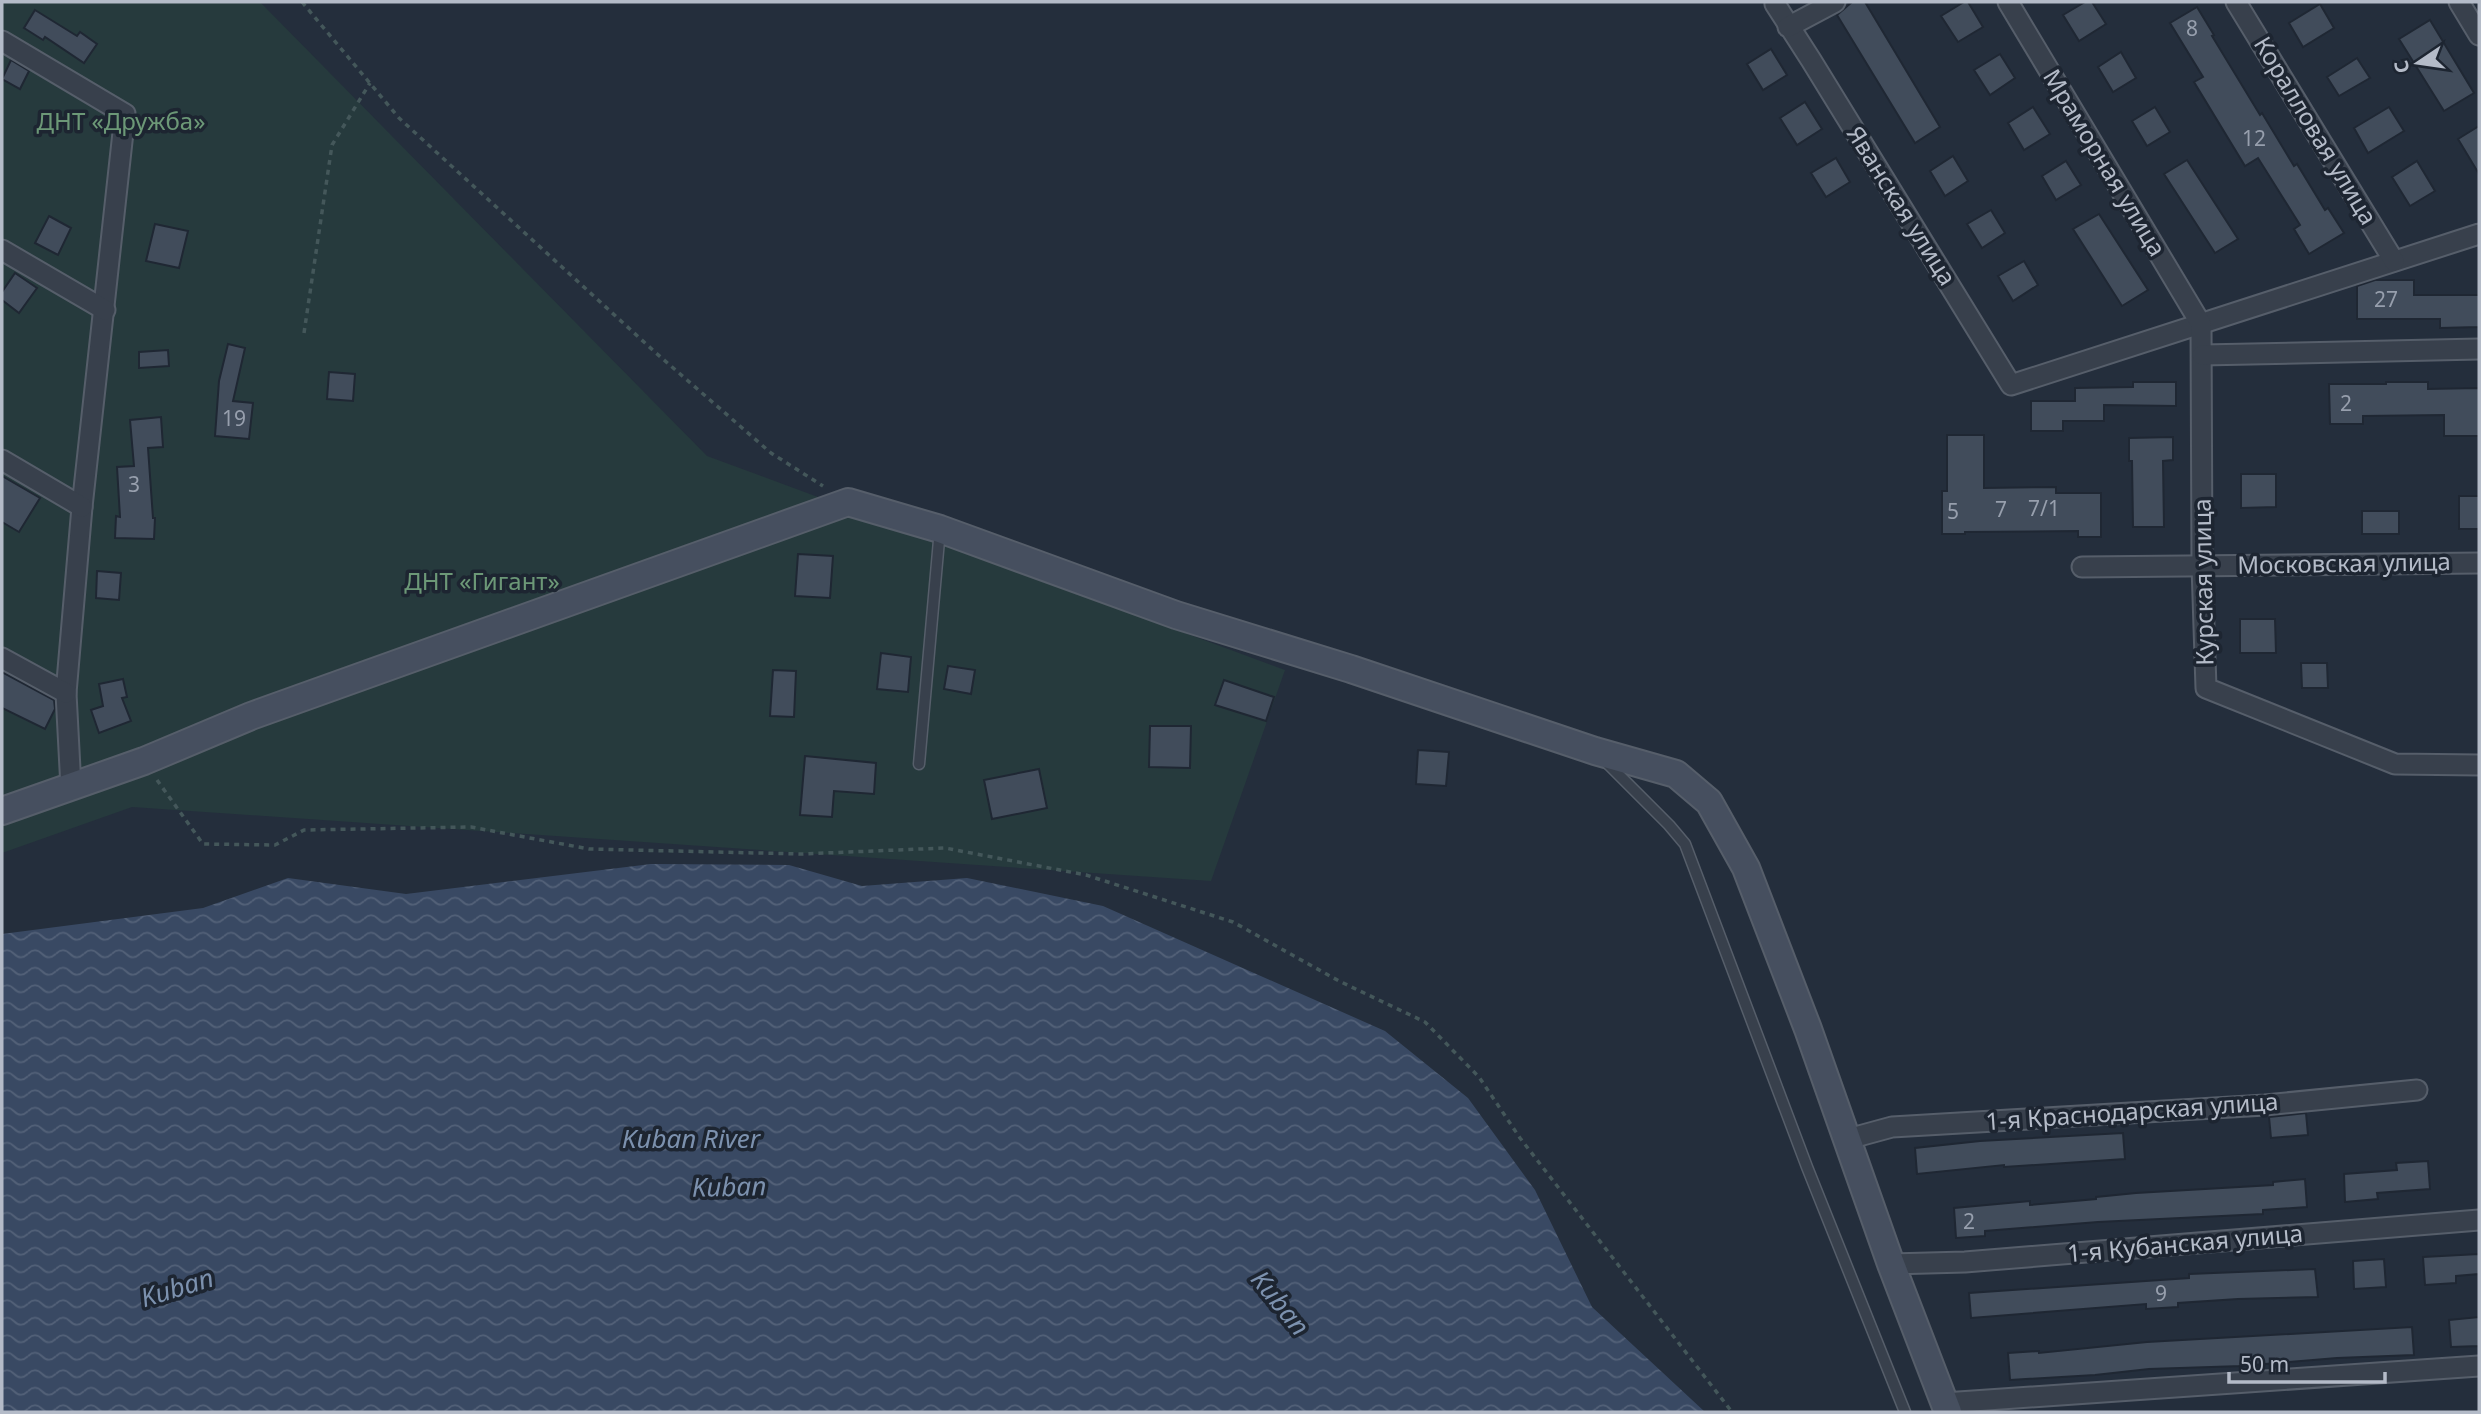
<svg xmlns="http://www.w3.org/2000/svg" width="2481" height="1414" viewBox="0 0 2481 1414" font-family="'Noto Sans',sans-serif">
  <style>
    .green { fill: #263a3d }
    .water { fill: url(#water-waves) }
    .building { fill: #414c5b; stroke: #1f2733; stroke-width: 2 }
    .lines { fill: none; stroke-linecap: round; stroke-linejoin: round }
    .lane-casing { stroke: #565e6a; stroke-width: 13 }
    .street-casing { stroke: #565e6a; stroke-width: 23 }
    .secondary-casing { stroke: #565e6a; stroke-width: 30 }
    .path { stroke: #44575a; stroke-width: 3.5; stroke-dasharray: 5 5; stroke-linecap: butt }
    .lane { stroke: #38404c; stroke-width: 10 }
    .street { stroke: #38404c; stroke-width: 19 }
    .secondary { stroke: #464f5f; stroke-width: 26 }
    .labels { text-anchor: middle; stroke-width: 7; stroke-linejoin: round; paint-order: stroke }
    .number-label { font-size: 21px; fill: #979fad }
    .park-label { font-size: 24px; fill: #6c9877; stroke: #1d2531 }
    .street-label { font-size: 24px; fill: #b4bbc8; stroke: #1d2531 }
    .water-label { font-size: 26px; font-style: italic; fill: #7c91ae; stroke: #1d2531 }
  </style>
  <defs>
    <pattern id="water-waves" width="16" height="10" patternUnits="userSpaceOnUse" patternTransform="scale(1.75)"><rect width="16" height="10" fill="#394963"/><path d="M0 5q4-4 8 0t8 0" fill="none" stroke="#536178"/></pattern>
  </defs>
  <rect width="100%" height="100%" fill="#242e3c"/>
  <polygon class="green" points="2,2 260,2 707,456 1285,670 1211,881 132,807 2,853"/>
  <polygon class="water" points="651,864 789,865 862,886 967,878 1103,906 1385,1031 1468,1098 1535,1190 1592,1307 1705,1412 2,1412 2,934 203,908 288,878 406,894"/>
  <g class="building">
    <polygon points="1852,2 1865,2 1940,127 1915,143 1837,15"/>
    <polygon points="1964,2 1968,2 1983,27 1958,42 1941,16"/>
    <polygon points="2085,2 2092,2 2106,24 2079,41 2063,15"/>
    <polygon points="2320,4 2334,28 2303,47 2289,23"/>
    <polygon points="2197,7 2214,35 2212,36 2260,115 2262,113 2294,166 2297,164 2325,210 2328,208 2344,233 2309,254 2294,229 2300,225 2258,158 2245,166 2194,82 2203,77 2170,23"/>
    <polygon points="35,10 77,36 80,32 97,44 84,63 45,37 43,40 24,28"/>
    <polygon points="2430,20 2474,93 2444,111 2399,39"/>
    <polygon points="1771,49 1787,75 1763,90 1747,64"/>
    <polygon points="2121,52 2136,78 2113,92 2098,67"/>
    <polygon points="2000,54 2015,78 1990,95 1974,70"/>
    <polygon points="2357,58 2370,78 2339,96 2327,77"/>
    <polygon points="11,60 29,71 20,89 2,79"/>
    <polygon points="1805,102 1822,129 1797,145 1780,118"/>
    <polygon points="2033,107 2050,134 2024,150 2008,123"/>
    <polygon points="2155,107 2170,132 2147,146 2132,121"/>
    <polygon points="2389,107 2404,131 2368,153 2354,128"/>
    <polygon points="2479,126 2479,174 2458,139"/>
    <polygon points="1953,156 1968,181 1945,196 1930,171"/>
    <polygon points="1836,158 1850,182 1826,197 1811,173"/>
    <polygon points="2187,160 2238,239 2215,253 2164,174"/>
    <polygon points="2066,161 2081,185 2056,200 2042,176"/>
    <polygon points="2417,161 2435,191 2410,206 2392,177"/>
    <polygon points="1991,210 2005,233 1982,248 1967,224"/>
    <polygon points="2099,214 2148,290 2122,306 2073,229"/>
    <polygon points="49,216 71,228 58,255 35,243"/>
    <polygon points="155,224 188,231 179,268 146,261"/>
    <polygon points="2024,261 2038,285 2013,301 1998,276"/>
    <polygon points="15,273 37,288 19,313 2,300 2,292"/>
    <polygon points="2375,280 2414,280 2414,295 2479,295 2479,327 2440,328 2440,319 2357,319 2357,286"/>
    <polygon points="228,344 245,348 233,401 253,403 249,439 215,436 219,381"/>
    <polygon points="168,350 169,366 139,368 139,352"/>
    <polygon points="329,372 355,374 353,401 327,399"/>
    <polygon points="2133,382 2176,382 2176,406 2104,405 2104,421 2063,421 2063,431 2031,431 2031,401 2075,401 2075,388 2133,387"/>
    <polygon points="2386,382 2428,382 2428,389 2479,388 2479,436 2444,436 2444,415 2363,416 2363,424 2330,424 2329,384 2386,384"/>
    <polygon points="161,417 163,447 148,448 153,518 155,518 154,539 115,538 116,516 120,517 117,467 134,466 130,420"/>
    <polygon points="1947,435 1984,435 1984,488 2056,487 2056,493 2101,493 2101,537 2078,537 2078,531 1965,532 1965,534 1942,534 1942,491 1947,491"/>
    <polygon points="2173,437 2173,460 2163,461 2164,527 2133,527 2132,461 2129,461 2129,438"/>
    <polygon points="2241,474 2276,474 2276,507 2241,508"/>
    <polygon points="2,476 40,498 19,532 2,522"/>
    <rect x="2459" y="496" width="20" height="33"/>
    <rect x="2362" y="511" width="37" height="23"/>
    <polygon points="798,554 833,556 830,598 795,596"/>
    <polygon points="97,571 121,573 119,600 96,598"/>
    <polygon points="2240,619 2275,619 2276,653 2240,653"/>
    <polygon points="881,653 911,657 908,692 877,689"/>
    <polygon points="2301,663 2327,663 2328,688 2302,688"/>
    <polygon points="948,666 975,670 971,694 944,689"/>
    <polygon points="773,670 796,671 794,717 770,716"/>
    <polygon points="2,672 54,700 55,709 45,729 2,708"/>
    <polygon points="123,679 127,697 122,698 131,721 99,733 91,710 103,706 99,684"/>
    <polygon points="1224,680 1274,697 1266,721 1215,705"/>
    <polygon points="1150,726 1191,726 1190,768 1149,767"/>
    <polygon points="1418,750 1449,752 1446,786 1416,784"/>
    <polygon points="805,756 876,763 874,794 834,791 832,817 800,815"/>
    <polygon points="1039,769 1047,808 992,819 984,780"/>
    <polygon points="2306,1113 2308,1135 2271,1138 2269,1117"/>
    <polygon points="2123,1133 2125,1159 2004,1167 2004,1165 1917,1174 1915,1148 1980,1141"/>
    <polygon points="2428,1161 2430,1189 2377,1193 2378,1199 2345,1202 2344,1174 2397,1170 2396,1163"/>
    <polygon points="2305,1179 2307,1207 2263,1210 2263,1214 2098,1222 1985,1231 1985,1236 1956,1238 1954,1208 2030,1201 2030,1205 2096,1199 2096,1197 2136,1193 2273,1185 2273,1182"/>
    <polygon points="2479,1254 2479,1274 2456,1276 2456,1283 2425,1285 2423,1257"/>
    <polygon points="2384,1259 2386,1287 2354,1289 2353,1261"/>
    <polygon points="2315,1269 2318,1297 2238,1299 2178,1303 2178,1307 2146,1309 2146,1304 1971,1318 1969,1293 2189,1278 2189,1274"/>
    <polygon points="2479,1317 2479,1346 2451,1347 2449,1320"/>
    <polygon points="2412,1327 2414,1355 2337,1358 2242,1366 2149,1369 2095,1375 2010,1380 2008,1353 2039,1351 2039,1353 2147,1342"/>
  </g>
  <g class="lines">
    <g class="lane-casing">
      <g id="lane">
        <polyline points="1606,762 1669,825 1685,844 1807,1167 1905,1412"/>
        <polyline points="919,764 940,529"/>
      </g>
    </g>
    <g class="street-casing">
      <g id="street">
        <polyline points="1776,2 1775,4 1811,60 2011,385 2479,234"/>
        <polyline points="2008,2 2201,324 2202,566 2206,688 2395,764 2479,765"/>
        <polyline points="2236,2 2394,261"/>
        <polyline points="2459,2 2479,35"/>
        <polyline points="1788,27 1835,2"/>
        <polyline points="2,41 125,114 82,507 66,693 71,788"/>
        <polyline points="2,250 105,310"/>
        <polyline points="2202,355 2479,349"/>
        <polyline points="2,460 82,507"/>
        <polyline points="2082,567 2479,563"/>
        <polyline points="2,658 66,693"/>
        <polyline points="1848,1139 1892,1127 2265,1105 2417,1090"/>
        <polyline points="1891,1264 1965,1262 2479,1220"/>
        <polyline points="1944,1403 2479,1366"/>
      </g>
    </g>
    <g class="secondary-casing">
      <polyline id="secondary" points="2,811 144,761 251,716 848,502 940,529 1176,615 1351,669 1595,751 1676,774 1709,802 1746,868 1808,1029 1891,1264 1948,1412"/>
    </g>
    <g class="path">
      <polyline points="302,2 399,118 656,353 771,453 823,486"/>
      <polyline points="304,333 332,145 370,83"/>
      <polyline points="157,780 203,844 275,845 304,830 471,827 589,849 801,854 945,848 1086,875 1233,922 1339,981 1425,1022 1479,1077 1520,1138 1732,1412"/>
    </g>
    <use href="#lane" class="lane"/>
    <use href="#street" class="street"/>
    <use href="#secondary" class="secondary"/>
  </g>
  <g class="labels">
    <g class="number-label">
      <text x="2192" y="36">8</text>
      <text x="2254" y="146">12</text>
      <text x="2386" y="307">27</text>
      <text x="2346" y="411">2</text>
      <text x="234" y="426">19</text>
      <text x="134" y="492">3</text>
      <text x="2044" y="516">7/1</text>
      <text x="2001" y="517">7</text>
      <text x="1953" y="519">5</text>
      <text x="1969" y="1229">2</text>
      <text x="2161" y="1301">9</text>
    </g>
    <g class="park-label">
      <text x="121" y="130">ДНТ «Дружба»</text>
      <text x="482" y="590">ДНТ «Гигант»</text>
    </g>
    <g class="street-label">
      <text transform="translate(2315 131) rotate(59)" y="8">Коралловая улица</text>
      <text transform="translate(2104 163) rotate(59)" y="8">Мраморная улица</text>
      <text transform="translate(1901 206) rotate(58)" y="8">Яванская улица</text>
      <text transform="translate(2344 564) rotate(-1)" y="8">Московская улица</text>
      <text transform="translate(2204 582) rotate(-91)" y="8">Курская улица</text>
      <text transform="translate(2132 1112) rotate(-4)" y="8">1-я Краснодарская улица</text>
      <text transform="translate(2185 1244) rotate(-5)" y="8">1-я Кубанская улица</text>
    </g>
    <g class="water-label">
      <text x="691" y="1148">Kuban River</text>
      <text transform="translate(729 1187) rotate(-1)" y="9">Kuban</text>
      <text transform="translate(177 1288) rotate(-17)" y="9">Kuban</text>
      <text transform="translate(1280 1303) rotate(51)" y="9">Kuban</text>
    </g>
  </g>
  <rect width="2481" height="1414" fill="none" stroke="#b4bbc8" stroke-width="7"/>
  <g transform="translate(2418 63) rotate(257)" stroke="#1d2531" stroke-width="5" paint-order="stroke">
  <path d="M0-5L12 26L0 18L-12 26Z" fill="#b4bbc8"/>
  <text y="-10" font-size="19" font-weight="bold" text-anchor="middle" fill="#b4bbc8">С</text>
  </g>
  <path d="M2229 1372v10h156v-10" fill="none" stroke="#b4bbc8" stroke-width="3.5"/>
  <text x="2240" y="1372" font-size="21" fill="#b4bbc8" stroke="#1d2531" stroke-width="5" paint-order="stroke">50 m</text>
</svg>
